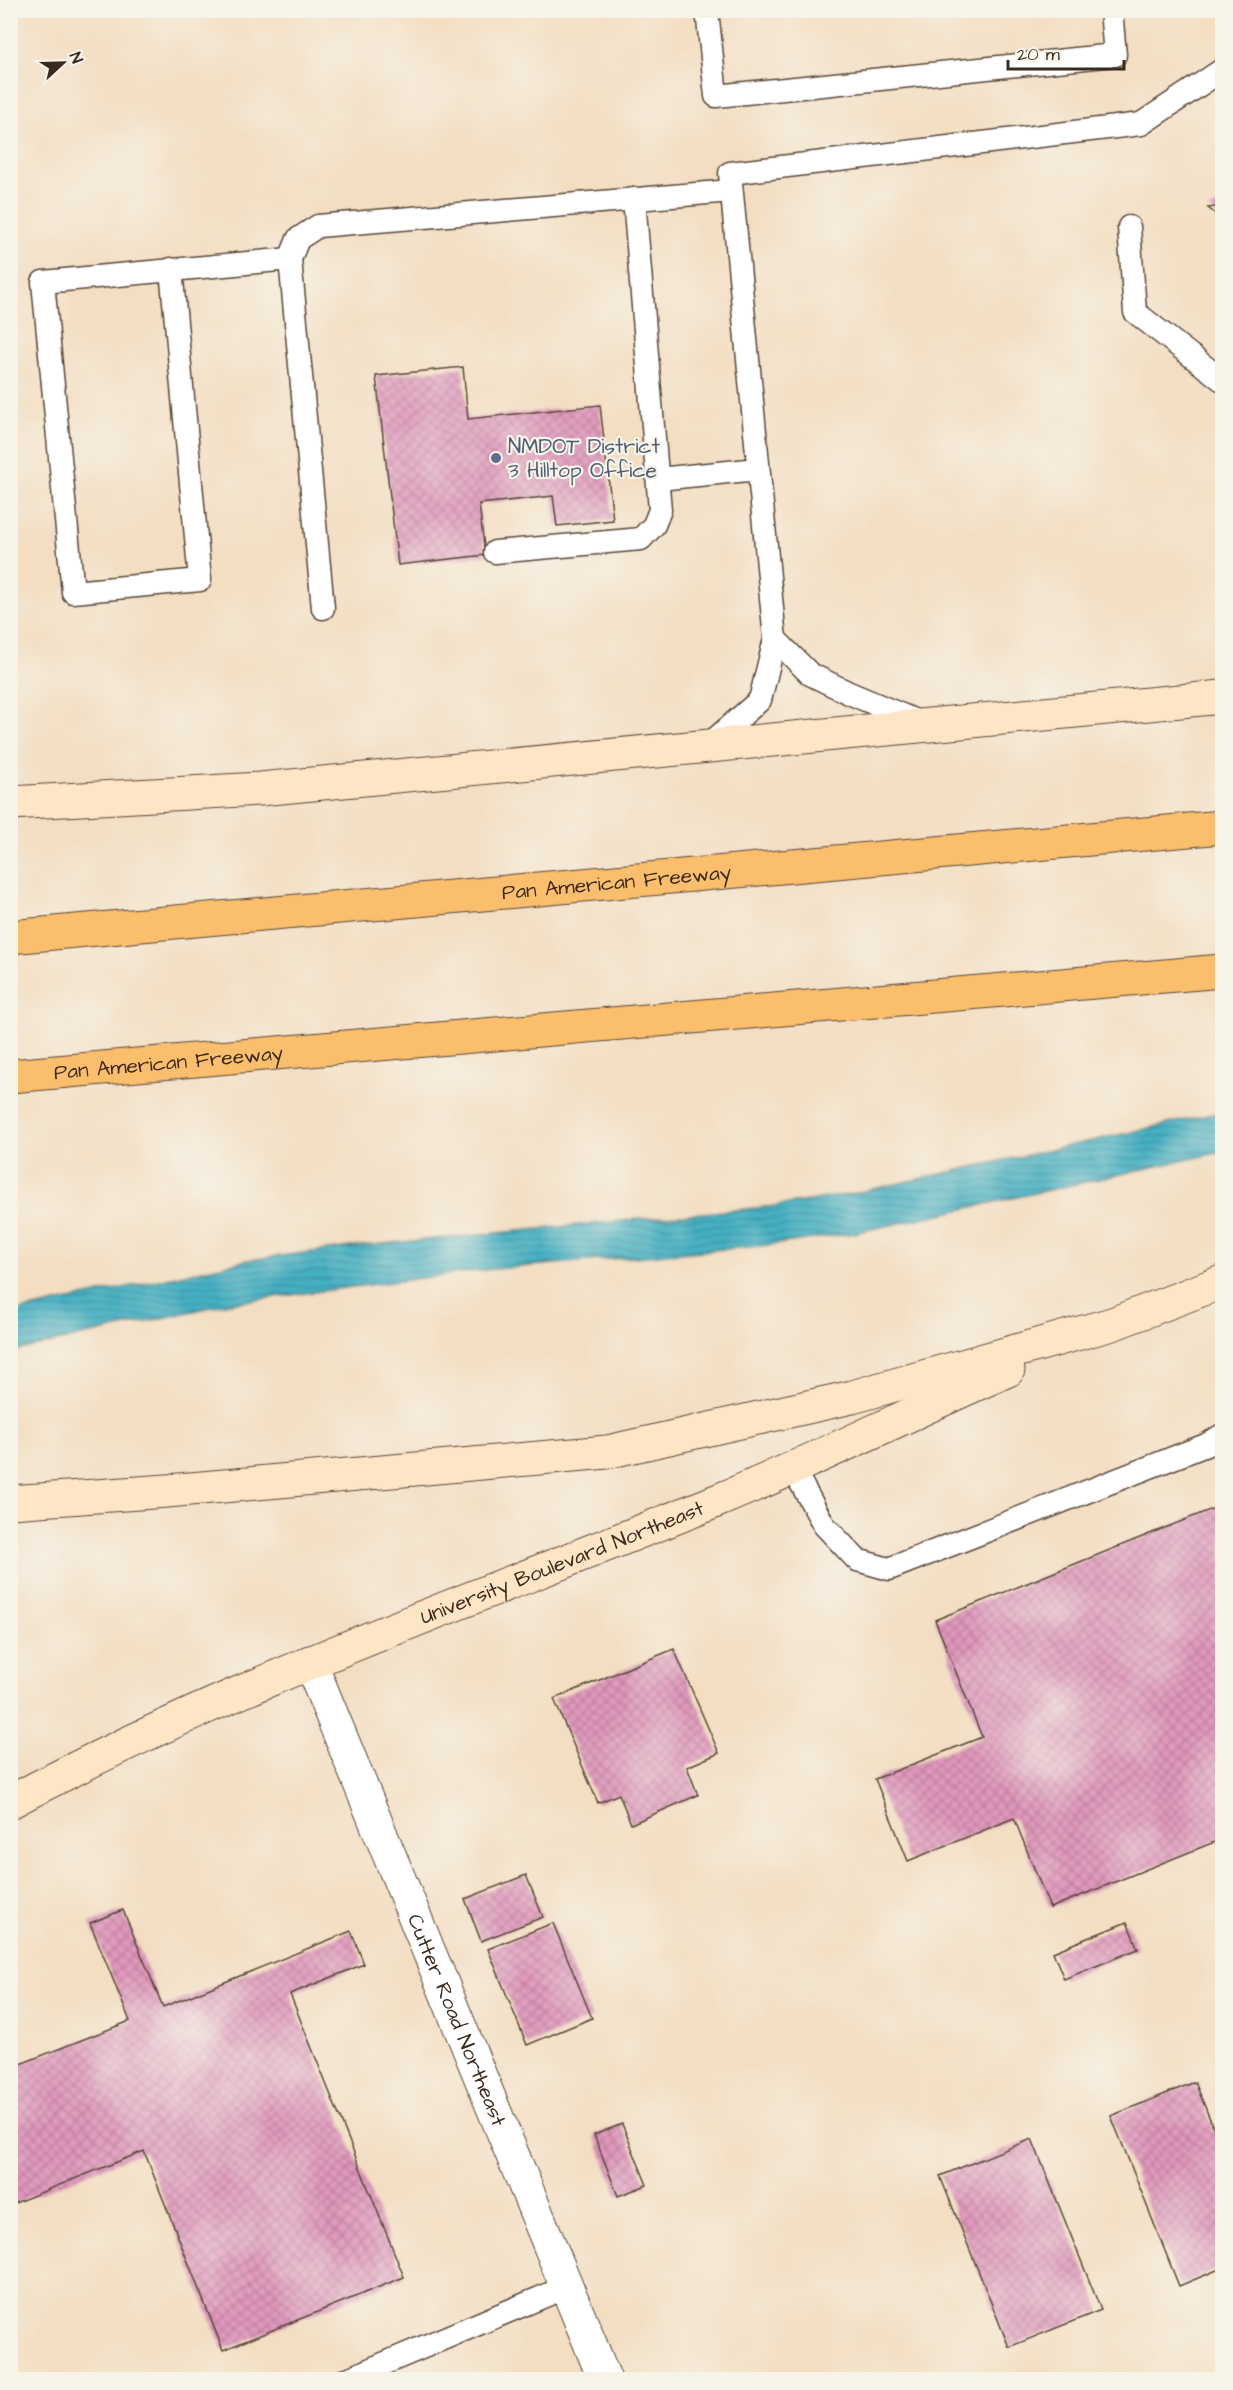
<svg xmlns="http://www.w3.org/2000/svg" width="1233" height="2390" viewBox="0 0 1233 2390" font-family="'Architects Daughter',sans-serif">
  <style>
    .water { fill: url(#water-rules); stroke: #406d70; stroke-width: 1.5 }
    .building { fill: url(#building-cross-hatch) }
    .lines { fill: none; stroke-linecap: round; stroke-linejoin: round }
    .service-casing { stroke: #574537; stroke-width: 25 }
    .minor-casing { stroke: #574537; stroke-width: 35 }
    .secondary-casing { stroke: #574537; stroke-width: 35 }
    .motorway-casing { stroke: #574537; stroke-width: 35 }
    .service { stroke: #fff; stroke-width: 22 }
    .minor { stroke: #fff; stroke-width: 33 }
    .secondary { stroke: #fde5c5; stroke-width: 33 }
    .motorway { stroke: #fabe6d; stroke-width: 33 }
    .service-dot { fill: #5c6f8a; stroke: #f7f3e8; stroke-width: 2 }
    .labels { text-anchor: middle; stroke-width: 4.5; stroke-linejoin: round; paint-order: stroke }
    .service-label { font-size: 21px; fill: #4e5e75; stroke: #f7f3e8; text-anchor: start }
    .street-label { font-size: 21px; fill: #3b2a1e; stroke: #f7f3e8 }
  </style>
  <defs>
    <pattern id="water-rules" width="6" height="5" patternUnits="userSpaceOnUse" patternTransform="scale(1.5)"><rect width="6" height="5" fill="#45b0c3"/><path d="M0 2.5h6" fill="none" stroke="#3b8f9e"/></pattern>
    <pattern id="building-cross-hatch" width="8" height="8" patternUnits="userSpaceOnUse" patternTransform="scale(1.5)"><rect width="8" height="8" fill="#e199be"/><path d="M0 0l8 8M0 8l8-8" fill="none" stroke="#b87d9a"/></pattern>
  </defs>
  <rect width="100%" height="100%" fill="#f7f3e8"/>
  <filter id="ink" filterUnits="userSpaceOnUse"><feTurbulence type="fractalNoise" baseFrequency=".0167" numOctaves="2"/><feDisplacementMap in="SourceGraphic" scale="12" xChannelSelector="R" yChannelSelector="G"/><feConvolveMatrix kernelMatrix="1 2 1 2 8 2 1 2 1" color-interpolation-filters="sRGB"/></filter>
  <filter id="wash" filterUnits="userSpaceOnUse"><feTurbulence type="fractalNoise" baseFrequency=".008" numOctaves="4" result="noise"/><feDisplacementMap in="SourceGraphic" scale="24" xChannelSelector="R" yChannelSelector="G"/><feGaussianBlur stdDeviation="1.35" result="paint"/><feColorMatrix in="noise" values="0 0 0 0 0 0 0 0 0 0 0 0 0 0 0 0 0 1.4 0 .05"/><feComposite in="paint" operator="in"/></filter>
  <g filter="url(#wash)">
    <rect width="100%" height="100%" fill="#f3dec2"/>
    <polygon class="water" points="1222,1112 1222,1152 854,1233 770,1245 484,1270 229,1303 11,1352 11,1313 247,1260 351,1247 776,1206 846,1195"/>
    <g id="blocks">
      <g class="building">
        <polygon points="1222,206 1222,219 1208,208"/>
        <polygon points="463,367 468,419 600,405 613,520 557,526 553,496 479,504 485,555 398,565 376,376"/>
        <polygon points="1222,1505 1222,1839 1050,1908 1014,1818 908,1861 875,1779 982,1737 935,1620"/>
        <polygon points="674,1649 719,1753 687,1767 698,1795 631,1824 619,1794 598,1803 554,1699"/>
        <polygon points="526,1875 543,1917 481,1941 465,1899"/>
        <polygon points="123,1910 163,2007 351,1931 364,1964 290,1994 404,2277 223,2350 144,2151 10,2205 10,2068 130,2021 90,1923"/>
        <polygon points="1127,1922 1138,1949 1064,1979 1053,1952"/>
        <polygon points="553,1923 592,2018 527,2045 488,1949"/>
        <polygon points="1195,2082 1222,2149 1222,2268 1179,2286 1111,2116"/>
        <polygon points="622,2124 647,2185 618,2196 594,2135"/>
        <polygon points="1032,2139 1101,2310 1009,2347 940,2176"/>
      </g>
    </g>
  </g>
  <g filter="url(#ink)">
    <use href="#blocks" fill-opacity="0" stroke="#574537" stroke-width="1.5"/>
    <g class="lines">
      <g class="service-casing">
        <g id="service">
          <polyline points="707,10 716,96 1115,55 1111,10"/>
          <polyline points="1129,227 1135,312 1222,380"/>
          <polyline points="171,269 200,580 73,592 43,282 290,259"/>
          <polyline points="658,479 758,469"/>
          <polyline points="495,552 641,539 654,525 660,510 634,199"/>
          <polyline points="323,608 290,259 298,239 318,226 731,191"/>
          <polyline points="775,639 810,674 849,693 923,724"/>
          <polyline points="706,747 760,700 775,639 730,173 1141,124 1222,70"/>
          <polyline points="792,1467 824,1525 857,1560 889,1569 1206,1445 1222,1435"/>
          <polyline points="345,2380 566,2287"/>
        </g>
      </g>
      <g class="minor-casing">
        <g id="minor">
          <path id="s1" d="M310 1662 605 2380"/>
        </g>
      </g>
      <g class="secondary-casing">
        <g id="secondary">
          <polyline points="10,803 260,789 1222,697"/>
          <polyline points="10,1502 167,1491 607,1452 852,1397 1112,1324 1222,1282"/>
          <path id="s2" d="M10 1802C238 1681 481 1597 719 1500 816 1460 911 1413 1008 1370"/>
        </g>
      </g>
      <g class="motorway-casing">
        <g id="motorway">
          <path id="s3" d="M10 937 1222 827"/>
          <path id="s4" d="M10 1076 1222 971"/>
        </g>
      </g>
      <use href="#service" class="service"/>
      <use href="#minor" class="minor"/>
      <use href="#secondary" class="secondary"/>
      <use href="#motorway" class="motorway"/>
    </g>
  </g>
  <circle class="service-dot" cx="496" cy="458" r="6"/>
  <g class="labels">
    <g class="service-label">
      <text x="508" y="453">NMDOT District<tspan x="508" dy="24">3 Hilltop Office</tspan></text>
    </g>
    <g class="street-label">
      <text dy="7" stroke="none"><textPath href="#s3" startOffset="609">Pan American Freeway</textPath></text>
      <text dy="7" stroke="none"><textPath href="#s4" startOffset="159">Pan American Freeway</textPath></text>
      <text dy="7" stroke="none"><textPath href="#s2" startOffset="602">University Boulevard Northeast</textPath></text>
      <text dy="7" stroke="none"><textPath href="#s1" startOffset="387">Cutter Road Northeast</textPath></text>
    </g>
  </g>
  <rect width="1233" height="2390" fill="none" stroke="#f7f3e8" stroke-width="36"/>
  <g transform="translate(63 63) rotate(68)" stroke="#f7f3e8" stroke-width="4.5" paint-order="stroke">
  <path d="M0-4.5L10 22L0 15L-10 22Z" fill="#3b2a1e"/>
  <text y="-9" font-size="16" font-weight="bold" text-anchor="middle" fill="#3b2a1e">N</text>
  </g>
  <path d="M1008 60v9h116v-9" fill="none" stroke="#3b2a1e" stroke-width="3"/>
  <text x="1017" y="60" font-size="18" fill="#3b2a1e" stroke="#f7f3e8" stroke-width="4.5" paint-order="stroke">20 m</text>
</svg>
